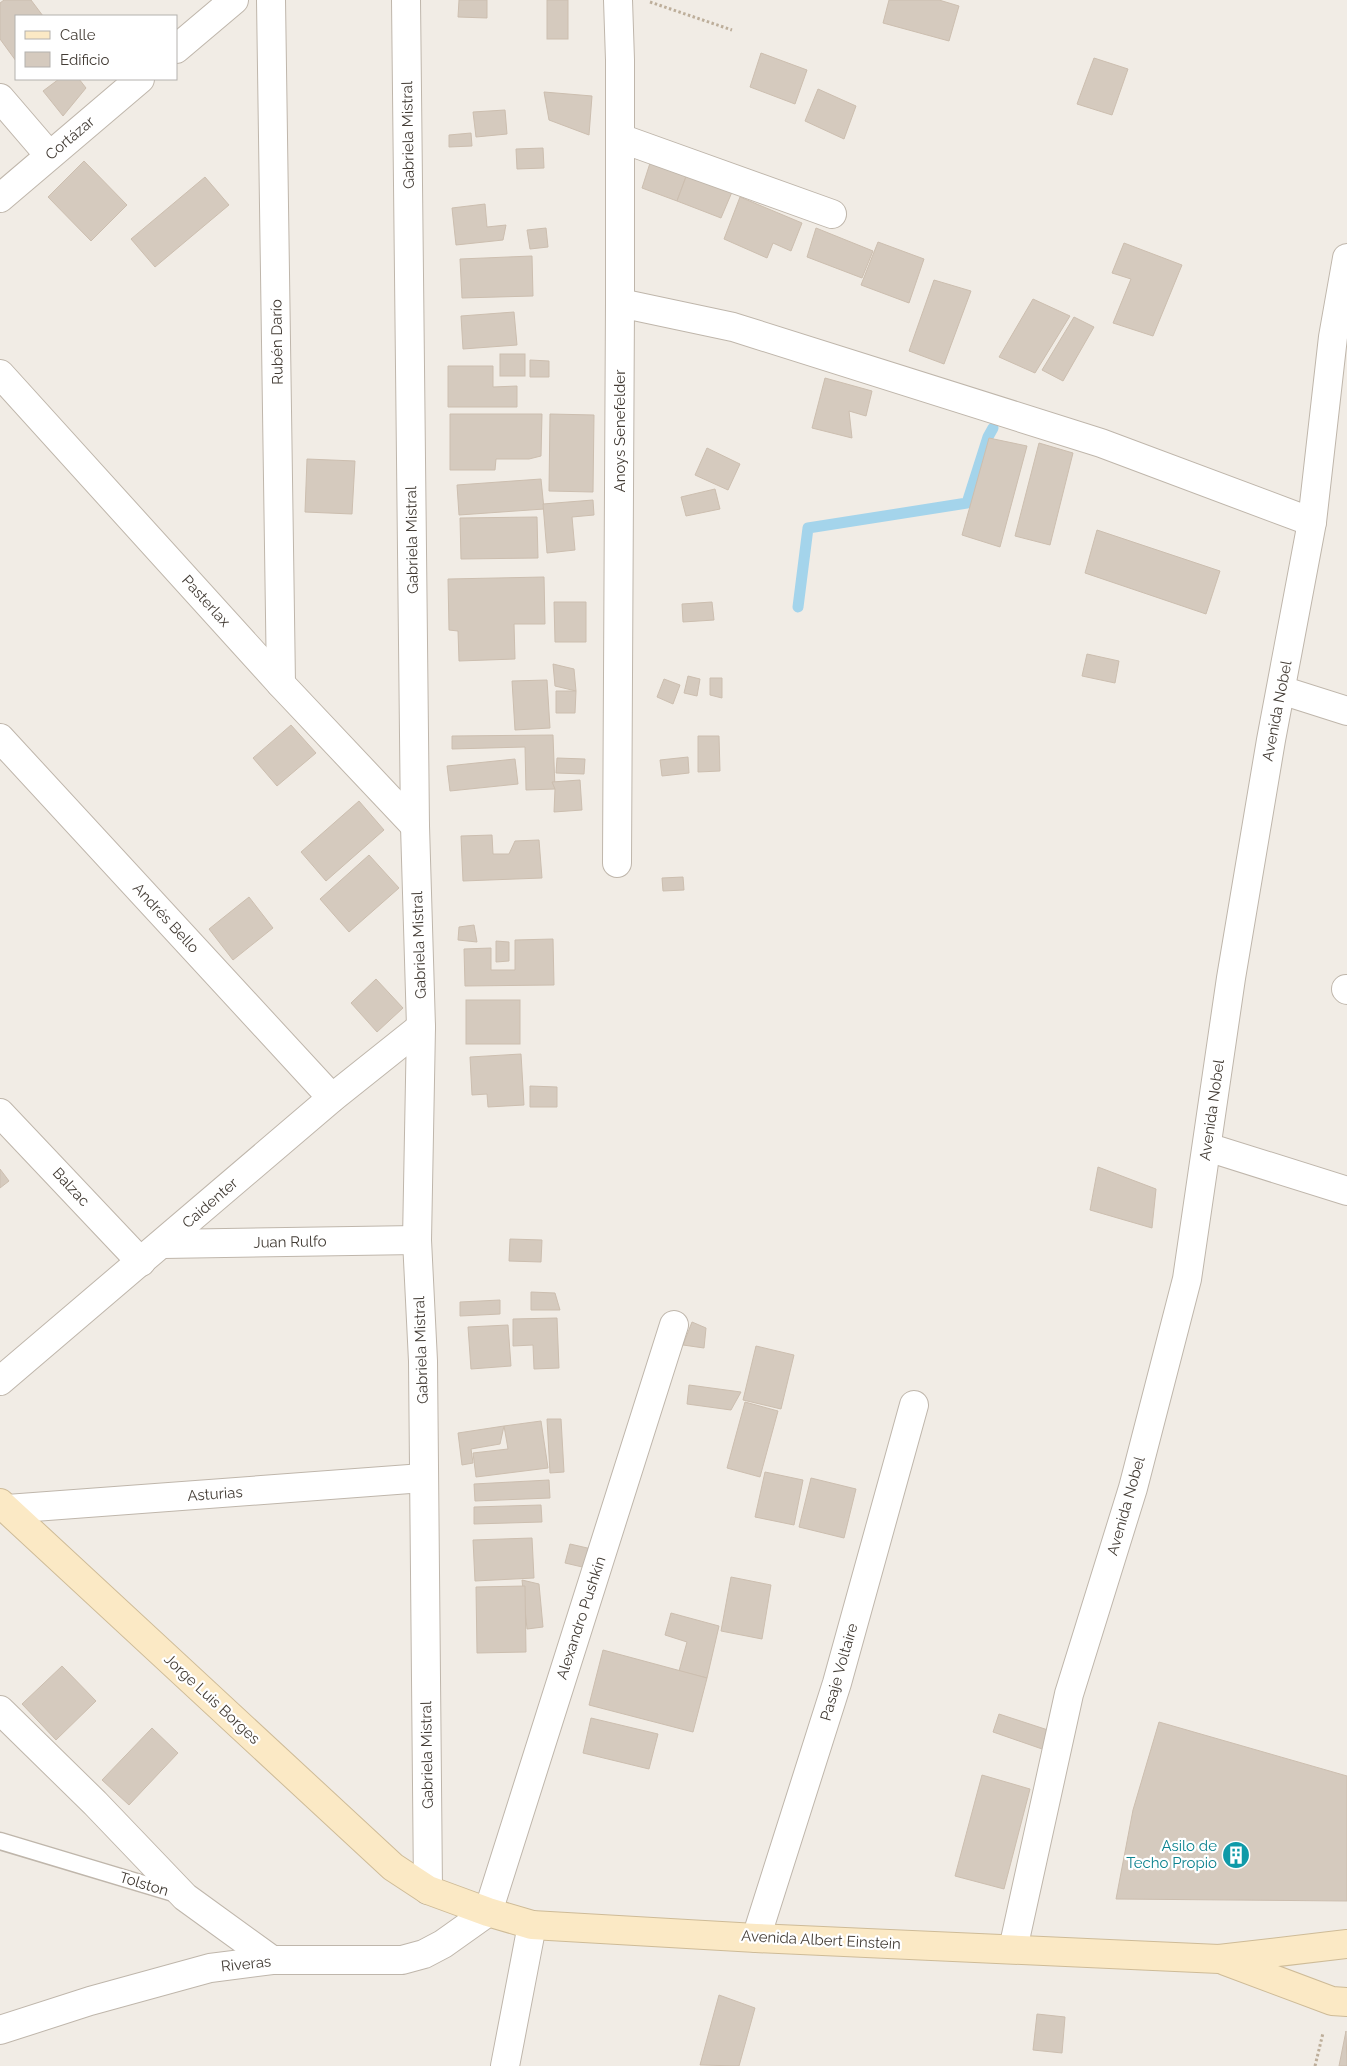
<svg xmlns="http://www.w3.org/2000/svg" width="1347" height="2066" viewBox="0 0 1347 2066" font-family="Raleway,sans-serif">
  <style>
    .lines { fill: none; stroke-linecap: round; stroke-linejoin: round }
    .stream { stroke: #a4d4eb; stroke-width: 11 }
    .building { fill: #d5cabe; stroke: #ccbeaf }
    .lane-casing { stroke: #bfb6ab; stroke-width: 19 }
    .street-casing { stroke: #bfb6ab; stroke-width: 30 }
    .secondary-casing { stroke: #cebb97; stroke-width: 30 }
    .path { stroke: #bdae9a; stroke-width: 3; stroke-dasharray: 2.5 2.5; stroke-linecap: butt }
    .lane { stroke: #fff; stroke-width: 16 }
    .street { stroke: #fff; stroke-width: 28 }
    .secondary { stroke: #fbe9c5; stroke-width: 28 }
    .labels { text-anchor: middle; stroke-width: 4.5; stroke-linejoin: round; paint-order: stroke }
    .street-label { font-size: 15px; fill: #433c35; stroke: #fff }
    .culture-label { font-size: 15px; fill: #0d838f; stroke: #fff; text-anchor: end }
  </style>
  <rect width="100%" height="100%" fill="#f1ece5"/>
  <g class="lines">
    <polyline class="stream" points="798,607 808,528 967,503 988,437 993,428"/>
  </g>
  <g class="building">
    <polygon points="4,0 31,0 43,16 16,16 16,61 0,39 0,3"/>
    <polygon points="459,0 487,0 487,18 458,17"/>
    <rect x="547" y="0" width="21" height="39"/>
    <polygon points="889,0 939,0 959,6 949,41 883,23"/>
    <polygon points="761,53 807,70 795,104 750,87"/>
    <polygon points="1094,58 1128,69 1112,115 1077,104"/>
    <polygon points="59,79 79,79 86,88 63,116 43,91"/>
    <polygon points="818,89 856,106 844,139 805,121"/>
    <polygon points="544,92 592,96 589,135 549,120"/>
    <polygon points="505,110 507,134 476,137 473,112"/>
    <polygon points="471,133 472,146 449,147 449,135"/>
    <polygon points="543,148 544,168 517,169 516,149"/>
    <polygon points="651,160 687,174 677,201 642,188"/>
    <polygon points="84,161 127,205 91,241 48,197"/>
    <polygon points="687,174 732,192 721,218 677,201"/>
    <polygon points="205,177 229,205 155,267 131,239"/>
    <polygon points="740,197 802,223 791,251 773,243 767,258 724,239"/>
    <polygon points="485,204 487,227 506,225 503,240 456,245 452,208"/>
    <polygon points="546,228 548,247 530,249 527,230"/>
    <polygon points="816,228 873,251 862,278 807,257"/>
    <polygon points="878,242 924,259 909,303 861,285"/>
    <polygon points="1124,243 1182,265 1153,336 1113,323 1131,279 1112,273"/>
    <polygon points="532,256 533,296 462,298 460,259"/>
    <polygon points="934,280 971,291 944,364 909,351"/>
    <polygon points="1033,299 1070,316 1035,373 999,357"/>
    <polygon points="514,312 517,345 463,349 461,316"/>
    <polygon points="1074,317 1094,327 1063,381 1042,370"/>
    <rect x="500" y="354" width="25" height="22"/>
    <polygon points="530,360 549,361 549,377 530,377"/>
    <polygon points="448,366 493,366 493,387 517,386 517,407 448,407"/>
    <polygon points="825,378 872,391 866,416 849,411 852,438 812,428"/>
    <polygon points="450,414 542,414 541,456 529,459 496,459 495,470 450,470"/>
    <polygon points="550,414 594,415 593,492 549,491"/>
    <polygon points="989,438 1027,446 1000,547 962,535"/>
    <polygon points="1039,443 1073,453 1050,545 1015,536"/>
    <polygon points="707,448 740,464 728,490 695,475"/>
    <polygon points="307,459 355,461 352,514 305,512"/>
    <polygon points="541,479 544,509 459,515 457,485"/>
    <polygon points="715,489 720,509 686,516 681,497"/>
    <polygon points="593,500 594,515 572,517 575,550 547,553 543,504"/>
    <polygon points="537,517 538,558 461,559 460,518"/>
    <polygon points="1097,530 1220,571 1206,614 1085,573"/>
    <polygon points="544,577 545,624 514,624 515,659 459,661 458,631 449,630 448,579"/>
    <polygon points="554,602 586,602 586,642 555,642"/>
    <polygon points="712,602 714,620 683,622 682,604"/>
    <polygon points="1087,654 1119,661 1115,683 1082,676"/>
    <polygon points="553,664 574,669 576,691 555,686"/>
    <polygon points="688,676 700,679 697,696 684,693"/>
    <polygon points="710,678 722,678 722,698 710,695"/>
    <polygon points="664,679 680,685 673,704 657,697"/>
    <polygon points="547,680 550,728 515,730 512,681"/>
    <polygon points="556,691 576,691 575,713 556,713"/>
    <polygon points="291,725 316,753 277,786 253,758"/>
    <polygon points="553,735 555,789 526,790 525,747 452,749 452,736"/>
    <polygon points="698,736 719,736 720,771 698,772"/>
    <polygon points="688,757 689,773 662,776 660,760"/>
    <polygon points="557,758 585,759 584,774 556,773"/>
    <polygon points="515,759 518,784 450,791 447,766"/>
    <polygon points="580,780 582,810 554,812 555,789 552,782"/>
    <polygon points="359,801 384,830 326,881 301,852"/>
    <polygon points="492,835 493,854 509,854 515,841 539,840 542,878 463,881 461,836"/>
    <polygon points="369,855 399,888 349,932 320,899"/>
    <polygon points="683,877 684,890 663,891 662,878"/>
    <polygon points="249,897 273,928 233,960 209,929"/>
    <polygon points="474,925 477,942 458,940 459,927"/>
    <polygon points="553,939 554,985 465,986 464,949 491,948 491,970 515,970 515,940"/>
    <polygon points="496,941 509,942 509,961 496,962"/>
    <polygon points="376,979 403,1008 377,1032 351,1003"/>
    <rect x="466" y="1000" width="54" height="44"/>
    <polygon points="521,1054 524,1105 488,1107 487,1094 472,1095 470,1057"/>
    <polygon points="530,1086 557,1087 557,1107 530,1107"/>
    <polygon points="1098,1167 1156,1189 1152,1228 1090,1210"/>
    <polygon points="0,1169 9,1181 0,1188"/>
    <polygon points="510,1239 542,1240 541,1262 509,1261"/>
    <polygon points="531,1292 555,1293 560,1310 531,1310"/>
    <polygon points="500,1300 500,1314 460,1316 460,1302"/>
    <polygon points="557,1318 559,1368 534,1369 533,1345 513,1346 513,1319"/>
    <polygon points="692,1322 706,1328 704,1348 683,1345"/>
    <polygon points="508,1325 511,1366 471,1369 468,1327"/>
    <polygon points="756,1346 794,1355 781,1409 743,1400"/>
    <polygon points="689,1385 741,1392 731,1410 687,1404"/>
    <polygon points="745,1402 778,1411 760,1477 727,1468"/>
    <polygon points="547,1419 561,1419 564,1472 550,1473"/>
    <polygon points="541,1421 548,1468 476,1477 473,1453 508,1449 504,1426"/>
    <polygon points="504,1426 500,1444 471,1449 473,1463 462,1465 458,1433"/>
    <polygon points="765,1472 803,1480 794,1525 755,1517"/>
    <polygon points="811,1478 856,1489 844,1538 799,1527"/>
    <polygon points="549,1480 550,1498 475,1501 474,1484"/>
    <polygon points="541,1505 542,1522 474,1524 474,1507"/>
    <polygon points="532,1538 534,1578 475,1581 473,1540"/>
    <polygon points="570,1544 596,1550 591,1569 565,1563"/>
    <polygon points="731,1577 771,1585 762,1639 721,1631"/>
    <polygon points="522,1580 539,1584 543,1627 527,1629"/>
    <polygon points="525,1586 526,1652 477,1653 476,1587"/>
    <polygon points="671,1613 719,1626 707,1678 679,1671 687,1642 665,1635"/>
    <polygon points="603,1650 707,1678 693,1732 589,1705"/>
    <polygon points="62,1666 96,1701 56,1740 22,1704"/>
    <polygon points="999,1714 1051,1731 1045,1750 993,1732"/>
    <polygon points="591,1718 658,1734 649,1769 583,1753"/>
    <polygon points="1159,1722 1347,1776 1347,1901 1116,1899 1133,1810"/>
    <polygon points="152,1728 178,1753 129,1805 102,1780"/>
    <polygon points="982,1775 1030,1789 1004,1889 955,1876"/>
    <polygon points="719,1995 755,2008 739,2066 700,2065"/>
    <polygon points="1037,2014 1065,2017 1062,2053 1033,2050"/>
    <polygon points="1346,2031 1347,2066 1339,2066"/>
  </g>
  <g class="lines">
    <g class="lane-casing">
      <polyline id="lane" points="0,1841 180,1895"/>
    </g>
    <g class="street-casing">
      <g id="street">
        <polyline points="271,0 281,684"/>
        <polyline points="406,0 415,826 421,1027 417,1240 423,1361 428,1890"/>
        <polyline points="176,49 234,0"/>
        <polyline points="0,98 49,155"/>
        <polyline points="620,138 832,214"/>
        <polyline points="0,198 140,79"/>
        <polyline points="620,303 733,327 1101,443 1312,522"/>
        <polyline points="0,374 281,684 415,826"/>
        <polyline points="1281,690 1347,711"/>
        <polyline points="0,738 332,1098"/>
        <polyline points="617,863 620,303 620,60 618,0"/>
        <polyline points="1346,989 1347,990"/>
        <polyline points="0,1113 141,1262"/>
        <polyline points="1207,1147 1347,1191"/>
        <polyline points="163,1244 417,1240"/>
        <polyline points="0,1381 332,1098 421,1027"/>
        <polyline points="7,1509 423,1478"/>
        <polyline points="0,1710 95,1803 185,1897 272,1960"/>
        <polyline points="756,1938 837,1683 914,1405"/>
        <polyline points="1013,1949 1069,1694 1133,1488 1187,1279 1231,978 1271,740 1312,522 1333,337 1347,258"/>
        <polyline points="0,2030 90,2001 210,1968 272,1960 402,1960 424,1954 443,1944 488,1912 674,1325"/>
        <polyline points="505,2066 532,1925"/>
      </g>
    </g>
    <g class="secondary-casing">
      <g id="secondary">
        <polyline points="0,1503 393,1867 428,1890 488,1912 532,1925 756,1938 1219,1959 1347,1944"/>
        <polyline points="1225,1961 1332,2001 1347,2002"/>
      </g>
    </g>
    <g class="path">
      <polyline points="650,2 732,30"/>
      <polyline points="1315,2066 1323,2033"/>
    </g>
    <use href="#lane" class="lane"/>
    <use href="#street" class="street"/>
    <use href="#secondary" class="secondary"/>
  </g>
  <defs>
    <g id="building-disc" transform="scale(1.4375)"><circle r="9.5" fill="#0f9aa8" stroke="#fff"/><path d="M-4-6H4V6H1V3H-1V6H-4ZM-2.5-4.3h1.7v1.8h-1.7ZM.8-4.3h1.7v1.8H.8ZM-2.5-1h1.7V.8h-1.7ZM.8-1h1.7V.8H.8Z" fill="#fff"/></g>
  </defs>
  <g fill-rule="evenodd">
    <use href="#building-disc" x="1236" y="1855"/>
  </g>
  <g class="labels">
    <g class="street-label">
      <text transform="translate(408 135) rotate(-91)" y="5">Gabriela Mistral</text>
      <text transform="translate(70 138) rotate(-40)" y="5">Cortázar</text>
      <text transform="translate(277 342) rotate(-91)" y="5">Rubén Darío</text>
      <text transform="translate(620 431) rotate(-90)" y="5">Anoys Senefelder</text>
      <text transform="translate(412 540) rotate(-91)" y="5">Gabriela Mistral</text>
      <text transform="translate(206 601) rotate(48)" y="5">Pasterlax</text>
      <text transform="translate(1277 711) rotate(-79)" y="5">Avenida Nobel</text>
      <text transform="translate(166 918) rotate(47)" y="5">Andrés Bello</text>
      <text transform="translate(419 945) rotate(-92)" y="5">Gabriela Mistral</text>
      <text transform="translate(1212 1110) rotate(-82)" y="5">Avenida Nobel</text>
      <text transform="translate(71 1187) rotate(47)" y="5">Balzac</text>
      <text transform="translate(210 1203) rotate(-41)" y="5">Caidenter</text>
      <text transform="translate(290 1242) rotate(-1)" y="5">Juan Rulfo</text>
      <text transform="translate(421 1350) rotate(-92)" y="5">Gabriela Mistral</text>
      <text transform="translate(215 1494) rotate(-4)" y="5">Asturias</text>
      <text transform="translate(1126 1506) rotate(-74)" y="5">Avenida Nobel</text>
      <text transform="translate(581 1618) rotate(-72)" y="5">Alexandro Pushkin</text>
      <text transform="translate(839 1672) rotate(-74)" y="5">Pasaje Voltaire</text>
      <text transform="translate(212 1699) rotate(43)" y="5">Jorge Luis Borges</text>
      <text transform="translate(427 1755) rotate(-91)" y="5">Gabriela Mistral</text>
      <text transform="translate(144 1884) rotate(17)" y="5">Tolston</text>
      <text transform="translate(821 1940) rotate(3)" y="5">Avenida Albert Einstein</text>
      <text transform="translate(246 1964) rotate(-6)" y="5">Riveras</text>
    </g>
    <g class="culture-label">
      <text x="1217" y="1851">Asilo de<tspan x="1217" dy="17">Techo Propio</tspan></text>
    </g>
  </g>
  <rect x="15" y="15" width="162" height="65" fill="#ffffff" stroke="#b4b1ae"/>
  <rect x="25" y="31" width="25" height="8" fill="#fbe9c5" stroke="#b4b1ae"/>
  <text x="60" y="40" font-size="15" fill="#433c35">Calle</text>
  <rect x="25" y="52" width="25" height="15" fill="#d5cabe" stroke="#b4b1ae"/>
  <text x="60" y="65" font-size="15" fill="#433c35">Edificio</text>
</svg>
